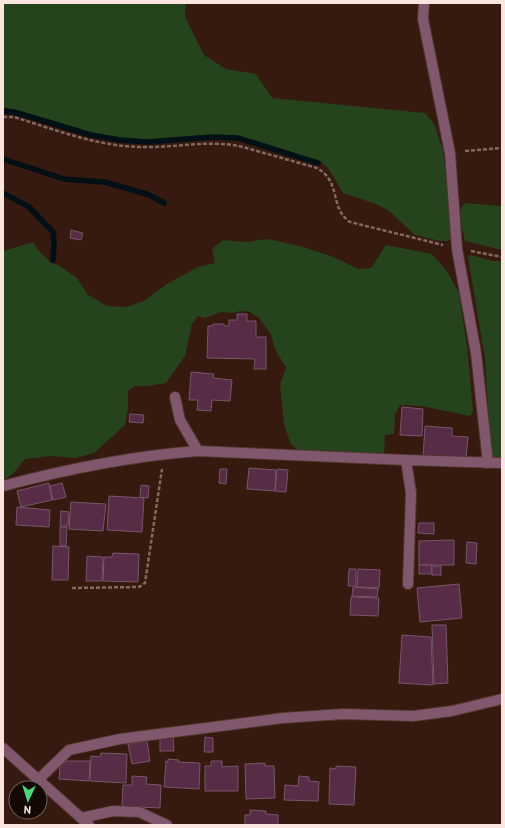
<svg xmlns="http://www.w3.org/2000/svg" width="505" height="828" viewBox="0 0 505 828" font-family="'PT Sans',sans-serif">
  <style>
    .green { fill: #25431c }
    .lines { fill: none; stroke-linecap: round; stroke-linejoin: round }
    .stream { stroke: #001014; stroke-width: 5.5 }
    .building { fill: #582b46; stroke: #765768 }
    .lane-casing { stroke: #52362c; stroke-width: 12 }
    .street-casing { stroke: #52362c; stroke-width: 12 }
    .path { stroke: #836a61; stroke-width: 2.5; stroke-dasharray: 4 2; stroke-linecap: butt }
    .lane { stroke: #80576d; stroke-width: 10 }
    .street { stroke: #80576d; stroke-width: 10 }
  </style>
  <rect width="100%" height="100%" fill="#36190f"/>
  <g class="green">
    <polygon points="3,3 186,3 185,17 204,55 226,69 256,74 272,98 425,113 434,124 443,150 453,238 447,241 440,241 415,235 388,210 373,203 343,193 329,169 320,161 238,136 212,135 150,140 124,139 92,133 17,110 7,108 3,108"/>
    <polygon points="465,203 502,206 502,250 465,241 462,228 460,210"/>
    <path d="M268 239 303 247 331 256 359 269 371 268 386 245 432 254 447 271 459 293 468 354 473 412 470 416 421 406 400 405 395 415 394 434 385 435 384 455 300 452 290 443 284 424 280 384 286 368 275 349 271 335 259 318 250 312 240 311 234 313 221 312 205 318 198 316 192 324 185 356 166 383 147 386H134L128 391V408L125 425 94 453 76 458 51 456 25 459C19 466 12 478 3 479V251L33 242 40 252 50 262 60 266 77 278 88 295 107 306 126 307 144 301 167 284 198 267 215 263 212 249 223 240 245 242Z"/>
    <polygon points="471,255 493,261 502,261 502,458 491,458 485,359 468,257"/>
  </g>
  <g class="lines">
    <g class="stream">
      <polyline points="3,111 14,112 91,135 120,140 147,142 212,137 238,138 318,163"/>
      <polyline points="3,159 64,179 104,182 147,194 164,203"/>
      <polyline points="3,193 29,207 53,232 54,242 53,260"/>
    </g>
  </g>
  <g class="building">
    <polygon points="71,230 83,233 81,240 70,238"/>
    <polygon points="237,314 247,314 247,321 256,321 256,337 266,337 266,369 254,369 255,359 207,358 208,326 213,326 213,324 224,324 224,326 229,326 229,320 237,320"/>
    <polygon points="191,372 214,374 213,378 232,380 230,401 212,400 211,411 197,410 198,400 189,400"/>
    <polygon points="402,407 423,409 422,436 400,435"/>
    <polygon points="130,414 144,415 143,423 129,422"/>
    <polygon points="425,426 452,428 452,436 468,437 466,459 423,457"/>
    <polygon points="249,468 276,470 275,491 247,489"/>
    <polygon points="220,469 227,469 226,484 219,483"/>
    <polygon points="277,469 288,470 286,492 275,491"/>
    <polygon points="49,483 52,500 21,507 17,491"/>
    <polygon points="62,483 66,497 53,500 50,486"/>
    <polygon points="141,485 149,486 148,498 140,497"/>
    <polygon points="109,496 144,498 142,532 107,530"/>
    <polygon points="71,502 106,504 103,531 69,529"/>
    <polygon points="17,507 50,510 49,527 16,525"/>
    <polygon points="61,511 69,512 68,526 60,526"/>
    <polygon points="419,523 434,523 434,534 418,533"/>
    <polygon points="60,527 67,527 66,546 60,546"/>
    <polygon points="454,540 454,565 419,565 419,541"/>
    <polygon points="467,542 477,543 476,564 466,563"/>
    <polygon points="53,546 69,547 68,580 52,580"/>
    <polygon points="113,553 139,554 138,582 103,581 104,557 112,557"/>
    <polygon points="87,556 103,557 102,581 86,581"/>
    <polygon points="419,565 432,565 431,574 419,574"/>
    <rect x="432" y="566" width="9" height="9"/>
    <polygon points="349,569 356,569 356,586 348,586"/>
    <polygon points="358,569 380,570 379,588 357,587"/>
    <polygon points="459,584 462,618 420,622 417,588"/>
    <polygon points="353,587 378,589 377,597 352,596"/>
    <polygon points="351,597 379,598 378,616 350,615"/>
    <polygon points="432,625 446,625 448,683 434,684"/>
    <polygon points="402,635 431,637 433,685 399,683"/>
    <polygon points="173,735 174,751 160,751 160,736"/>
    <polygon points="205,737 213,738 213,752 204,752"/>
    <polygon points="147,741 150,761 132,764 128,744"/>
    <polygon points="101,753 127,754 126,783 90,781 91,756 100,757"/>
    <polygon points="168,759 179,760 178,762 200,763 199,789 164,787 166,761 168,762"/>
    <polygon points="66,761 90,761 89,781 59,779 60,766"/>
    <polygon points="211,761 222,761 222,767 238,766 238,791 205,791 205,766 211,766"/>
    <polygon points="265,763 265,766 274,766 275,798 246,799 245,764"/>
    <polygon points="336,766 356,767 354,805 329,804 330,768 336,769"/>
    <polygon points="132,776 147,777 146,784 161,785 160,808 122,806 123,785 132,785"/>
    <polygon points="299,776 309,777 309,781 319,782 318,801 284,800 285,785 298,786"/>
    <polygon points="250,810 266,811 266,814 278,815 278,825 245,825 245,815 250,815"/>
  </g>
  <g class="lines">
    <g class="lane-casing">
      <g id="lane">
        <polyline points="175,397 180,420 198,451"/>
        <polyline points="406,460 411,493 408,584"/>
      </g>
    </g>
    <g class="street-casing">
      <g id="street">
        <polyline points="424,3 423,19 450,153 457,249 476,353 488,463"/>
        <path d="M3 486C67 469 132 456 198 451L406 460 502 463"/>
        <polyline points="3,748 89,825"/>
        <polyline points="38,780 69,750 120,739 283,718 343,714 413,716 452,711 502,699"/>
        <polyline points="81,818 113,811 139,812 167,825"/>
      </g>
    </g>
    <g class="path">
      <path d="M3 117H14C56 130 99 147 143 147 177 148 209 139 243 147L317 168C342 182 329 208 350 222L443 245"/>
      <polyline points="465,151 502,148"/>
      <polyline points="471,251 502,257"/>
      <polyline points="72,588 139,587 145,583 162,469"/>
    </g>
    <use href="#lane" class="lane"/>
    <use href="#street" class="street"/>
  </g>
  <rect width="505" height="828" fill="none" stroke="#fbe6df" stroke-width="8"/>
  <g transform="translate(28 800) rotate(184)"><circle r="19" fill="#140805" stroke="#70615c"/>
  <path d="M0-3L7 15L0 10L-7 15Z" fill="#48d779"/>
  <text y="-6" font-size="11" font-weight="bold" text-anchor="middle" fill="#fbe6df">N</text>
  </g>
</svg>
